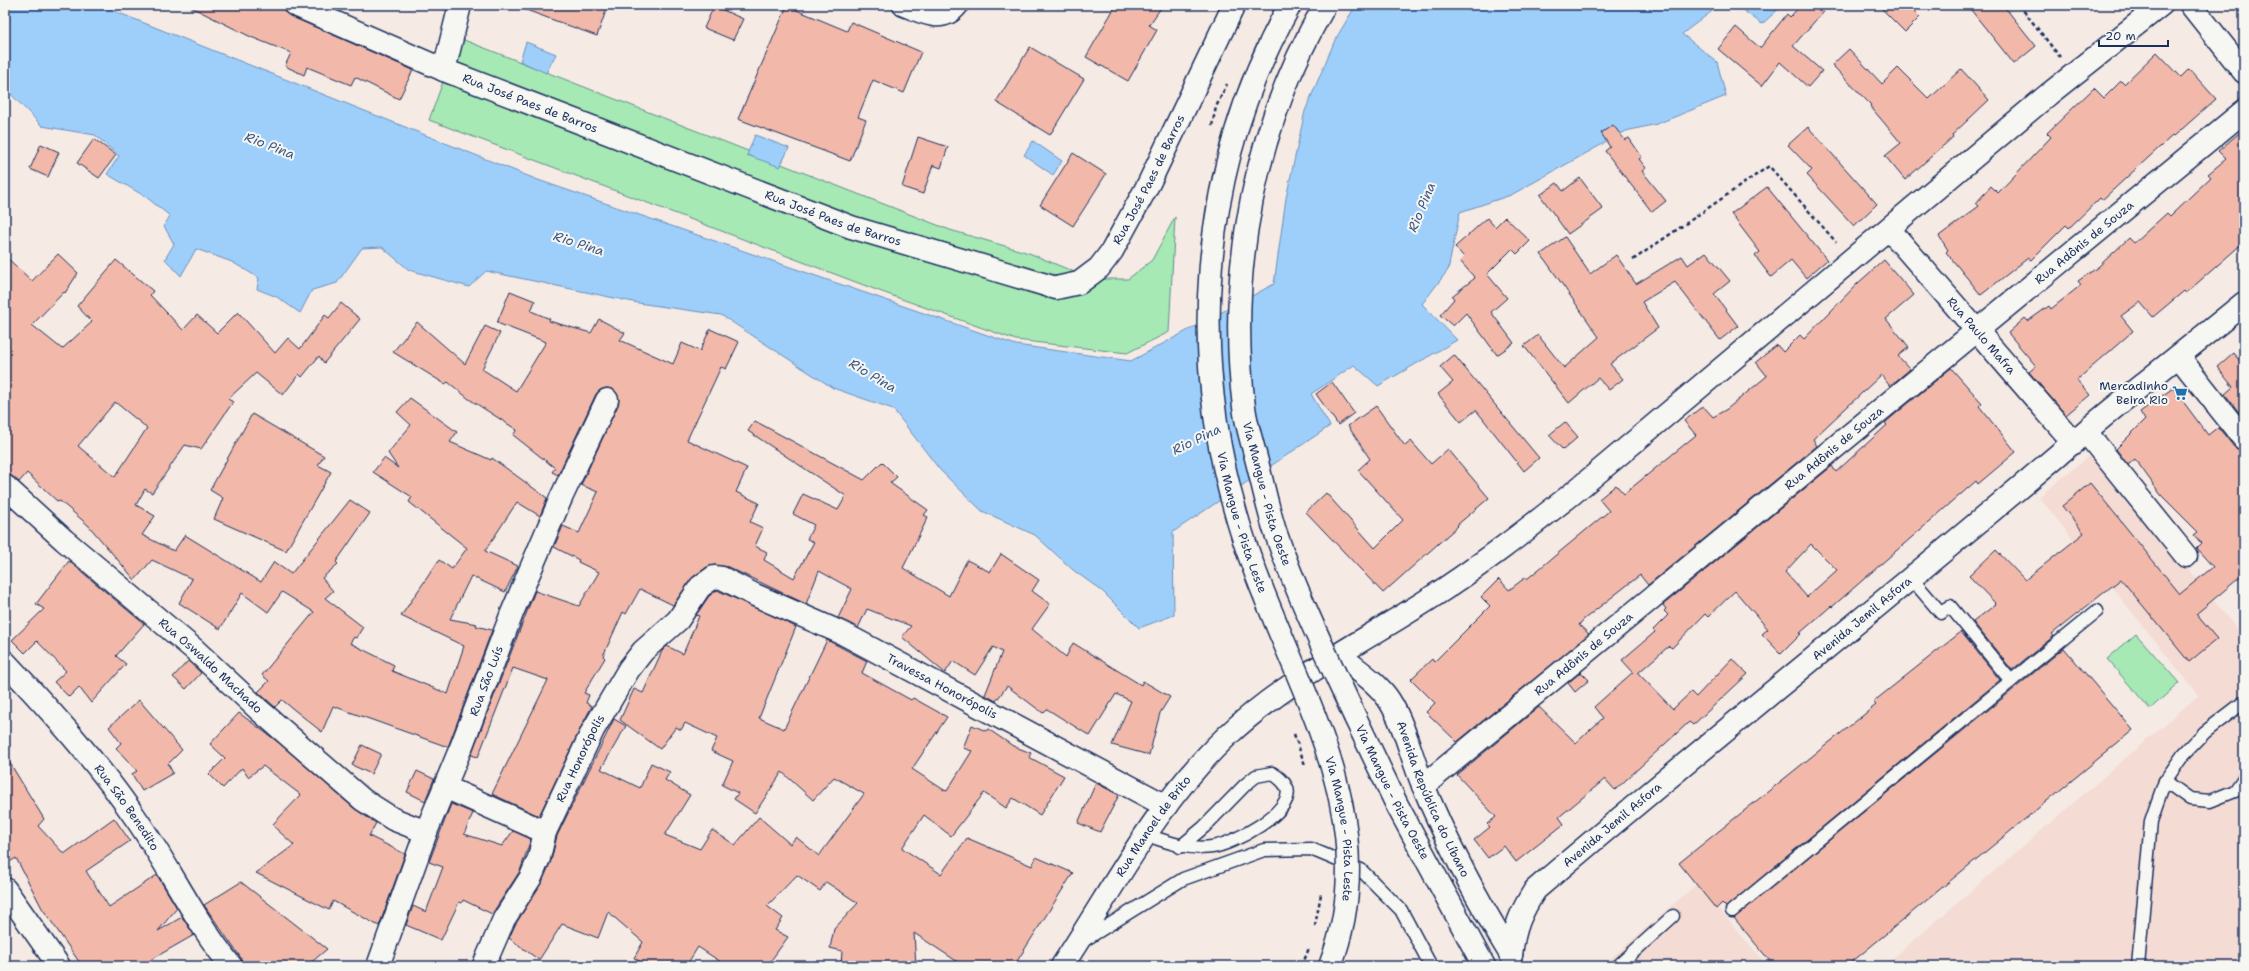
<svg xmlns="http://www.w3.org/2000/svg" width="2249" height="971" viewBox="0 0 2249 971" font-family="'Shantell Sans',sans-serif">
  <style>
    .built { fill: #f4dbd3 }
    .green { fill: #a6e9b4; stroke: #608c89 }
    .water { fill: #9ecffb; stroke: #6a8fbc }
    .building { fill: #f2b9aa; stroke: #1b2f5e; fill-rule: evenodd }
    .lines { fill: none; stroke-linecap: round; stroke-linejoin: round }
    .service-casing { stroke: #1b2f5e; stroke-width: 15 }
    .minor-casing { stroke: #1b2f5e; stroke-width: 25 }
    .tertiary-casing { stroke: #1b2f5e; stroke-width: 25 }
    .primary-casing { stroke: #1b2f5e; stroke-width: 25 }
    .path { stroke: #1b2f5e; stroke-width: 2.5; stroke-dasharray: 4 3; stroke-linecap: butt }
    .service { stroke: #f6f6f2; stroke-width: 12 }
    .minor { stroke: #f6f6f2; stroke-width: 22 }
    .tertiary { stroke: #f6f6f2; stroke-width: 22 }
    .primary { stroke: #f6f6f2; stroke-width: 22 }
    .primary-bridge-casing { stroke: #1b2f5e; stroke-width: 25; stroke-linecap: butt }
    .primary-bridge { stroke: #f6f6f2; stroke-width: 22 }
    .labels { text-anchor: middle; stroke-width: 4; stroke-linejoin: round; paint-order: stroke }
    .street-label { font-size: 12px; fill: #1b2f5e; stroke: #f6f6f2 }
    .poi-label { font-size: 12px; fill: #1b2f5e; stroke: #f6f6f2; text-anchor: end }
    .water-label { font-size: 13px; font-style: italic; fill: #3c5785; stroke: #f6f6f2 }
  </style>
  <rect width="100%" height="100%" fill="#f5eae4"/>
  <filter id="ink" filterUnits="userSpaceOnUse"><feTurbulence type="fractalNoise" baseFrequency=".025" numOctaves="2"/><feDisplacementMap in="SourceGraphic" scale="8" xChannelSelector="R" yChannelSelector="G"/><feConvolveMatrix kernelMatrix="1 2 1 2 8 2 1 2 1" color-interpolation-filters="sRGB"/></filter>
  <g filter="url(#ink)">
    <g class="built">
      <polygon points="2094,452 2244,638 2244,966 1884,966 2199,695 2039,497"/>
      <polygon points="1697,884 1768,966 1602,966"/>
    </g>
    <g class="green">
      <polygon points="459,38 950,230 1029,253 1091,279 1128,279 1152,260 1175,217 1169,332 1127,353 1016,340 882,292 429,120"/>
      <polygon points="2136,634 2179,683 2150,709 2107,659"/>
    </g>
    <g class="water">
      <polygon points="5,5 99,5 538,180 1016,345 1131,361 1274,284 1286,198 1305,111 1335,40 1356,5 1720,5 1682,34 1717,62 1726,96 1657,124 1626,131 1511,195 1460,212 1448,270 1422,304 1457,340 1378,386 1354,365 1311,394 1330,426 1173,532 1174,615 1139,628 1102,591 1073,570 1035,535 982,511 940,470 893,409 833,388 721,315 638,303 486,271 469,287 409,270 382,247 362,248 337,283 312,290 300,313 277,297 257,289 259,278 232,262 196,249 181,276 165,259 174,244 164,226 170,216 146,197 107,174 119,156 95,135 42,126 5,88"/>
      <polygon points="1736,5 1783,5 1762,24"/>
      <polygon points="526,42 556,54 546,73 520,61"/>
      <polygon points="755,135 789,148 780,167 747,155"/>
      <polygon points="1033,141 1062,161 1053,175 1024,155"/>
    </g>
    <g class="building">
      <polygon points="187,5 276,5 283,9 290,16 413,70 399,99 355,77 351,85 307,67 304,75 285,66 291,53 251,37"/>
      <polygon points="518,5 608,5 597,36 518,7"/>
      <polygon points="1116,5 1163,5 1149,25 1157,30 1128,81 1086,57"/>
      <polygon points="1801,5 1829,5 1793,46 1822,71 1808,87 1780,62 1762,86 1718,49 1736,27 1760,48 1787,14 1790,17"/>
      <polygon points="1878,5 1908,5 1920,17 1905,32"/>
      <polygon points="1967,5 2003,5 2036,46 2014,64"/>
      <polygon points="714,6 743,19 733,40 704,28"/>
      <polygon points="787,6 847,31 851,22 921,52 904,93 873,80 858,117 866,120 850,161 738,119"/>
      <polygon points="1030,47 1084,79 1050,135 996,102"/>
      <polygon points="1849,49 1882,84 1898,68 1929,99 1961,69 1989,100 1952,135 1953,137 1905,180 1885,156 1901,143 1870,106 1871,105 1832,65"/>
      <polygon points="2157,52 2181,77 2189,69 2216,99 2173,137 2172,136 2102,200 2100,198 2069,228 2066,225 2031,260 2028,258 1981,295 1946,252 1948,250 1939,236 1979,206 1976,203 1991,186 1998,193 2051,137 2047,133 2094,88 2104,98 2121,81 2124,84"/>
      <polygon points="1613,125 1625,140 1629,138 1642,157 1639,159 1646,168 1642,171 1666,201 1652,212 1605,151 1610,147 1601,133"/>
      <polygon points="1808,127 1877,204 1854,226 1807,175 1812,170 1788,145"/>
      <polygon points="2244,129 2244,242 2186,293 2184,291 2153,317 2140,302 2121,316 2133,331 2077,380 2090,395 2066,415 2029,372 2036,366 2008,333 2025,318 2028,321 2049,306 2051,309 2081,285 2078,281 2098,267 2129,238 2134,243 2167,213 2170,216 2211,177 2208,174 2226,159 2218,151"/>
      <polygon points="918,137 948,147 941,168 933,165 923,194 902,187"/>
      <polygon points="94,139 116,155 99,178 77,163"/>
      <polygon points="41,144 59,152 48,177 30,169"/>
      <polygon points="1073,153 1106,174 1073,226 1040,205"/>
      <polygon points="1580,178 1603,209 1568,234 1540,195 1557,183 1563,191"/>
      <polygon points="1767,187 1827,260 1806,278 1791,260 1771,277 1755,256 1760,252 1731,214"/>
      <polygon points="1505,217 1530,241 1517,254 1512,249 1487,274 1507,298 1491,312 1514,343 1497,355 1466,313 1453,326 1440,315 1454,299 1452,296 1475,278 1460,261 1464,257 1455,247 1487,218 1495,227"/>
      <polygon points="1565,237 1590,274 1616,255 1636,284 1682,256 1688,265 1706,252 1730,281 1714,294 1738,326 1720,340 1675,282 1642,302 1658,328 1610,364 1623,379 1609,390 1598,378 1569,403 1524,346 1538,335 1564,368 1599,337 1541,254"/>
      <path d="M58 254 78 273 65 293 64 292 32 325 62 349 92 322 77 306 116 260 153 291 150 295 183 330 197 315 217 333 238 312 275 353 288 338 300 349 325 315 329 318 341 303 360 319 324 363 319 356 302 377 299 374 283 395 256 373 228 399 233 402 201 449 185 445 152 493 145 489 136 505 155 516 142 535 174 551 185 535 261 582 274 562 291 574 350 500 370 513 336 562 338 564 322 578 333 591 325 598 363 627 356 638 354 637 350 643 394 665 392 671 448 694 464 646 401 616 439 560 452 569 467 548 409 502 412 497 373 472 384 458 398 468 388 453 411 425 397 412 410 398 457 432 450 442 491 460 492 458 547 498 540 516 517 502 485 551 518 566 505 592 471 576 450 619 477 624 476 626 492 630 448 747 333 706 322 732 282 700 275 707 258 692 269 681 262 675 314 612 282 592 268 612 242 593 220 629 179 603 192 579 152 560 135 580 88 525 60 501 58 502 27 473 19 482 13 477 5 474V256L32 281ZM115 402 147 428 115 477 78 446Z"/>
      <polygon points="1884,260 1914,295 1886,319 1909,347 1898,356 1910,369 1890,386 1881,375 1813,439 1817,446 1648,585 1640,575 1583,620 1579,625 1589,634 1457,742 1426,712 1435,703 1411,679 1432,659 1434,662 1490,606 1481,597 1499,579 1509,590 1526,577 1527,579 1609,511 1599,499 1616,485 1624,494 1696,435 1684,421 1703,406 1713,417 1727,409 1767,376 1756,362 1777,345 1783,352 1800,335 1804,339 1857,284"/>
      <polygon points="510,291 535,301 531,311 550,319 549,321 591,333 599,319 625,333 620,340 673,364 682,343 700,351 710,329 739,342 726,369 721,367 687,440 747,468 736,492 759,503 750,522 763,528 755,546 767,552 764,560 794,578 814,542 807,539 814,525 793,514 803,494 838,510 846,496 748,431 755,421 864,480 882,462 897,477 890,483 928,510 924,515 928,517 903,568 949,596 967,560 990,572 1001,554 1039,580 1032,591 1050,604 1032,629 1066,657 1073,643 1141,685 1143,681 1170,697 1160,713 1149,755 1112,745 1131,701 1116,694 1090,736 1047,709 1043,713 1007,686 996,701 985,695 1002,652 993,647 975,675 953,661 945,673 902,637 911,626 867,609 858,628 838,618 852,589 819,571 806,604 728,567 715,565 707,567 693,577 673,605 640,589 626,614 623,612 603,656 605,658 584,693 589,695 586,703 592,706 582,725 539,816 492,794 548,680 513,668 478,757 471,755 535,591 579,606 599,572 578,562 579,560 554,547 563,526 579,533 598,492 581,485 618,405 619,399 613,389 606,388 600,390 596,394 558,475 552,472 555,468 513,435 517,430 469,399 448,382 445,384 393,352 417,322 465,364 485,326 500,333 482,369 516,391 546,342 497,323"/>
      <polygon points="2233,353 2244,366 2244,419 2225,394 2233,387 2217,367"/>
      <polygon points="1454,355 1539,458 1524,471 1476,410 1461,422 1438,394 1453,382 1440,367"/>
      <path d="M1951 368 1982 403 1979 406 2016 452 1978 484 1976 481 1832 607 1831 606 1800 633 1801 634 1781 654 1762 634 1768 629 1735 591 1708 617 1705 614 1672 648 1669 646 1638 673 1673 709 1691 692 1696 697 1732 659 1748 674 1693 725 1689 722 1615 790 1605 779 1559 817 1564 824 1516 862 1504 846 1488 858 1474 840 1490 827 1487 824 1496 817 1457 775 1539 707 1576 743 1603 718 1594 707 1633 672 1622 660 1655 632 1653 630 1668 615 1664 611 1666 609 1663 605 1832 466 1836 472 1887 425 1885 423 1893 416ZM1811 544 1837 570 1807 597 1785 572Z"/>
      <polygon points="1332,382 1354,413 1338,425 1316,394"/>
      <polygon points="2173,388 2208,435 2218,427 2234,447 2244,451 2244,574 2196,614 2217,639 2189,662 2121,579 2052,634 2054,636 2012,670 1973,622 1996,604 1969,576 1996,550 2025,580 2084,533 2062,506 2090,483 2180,594 2213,567 2196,548 2201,543 2194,535 2198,532 2161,495 2135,459 2128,465 2116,449 2145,420 2140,412"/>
      <polygon points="1376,406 1405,446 1411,441 1431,464 1448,449 1489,498 1457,525 1458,526 1383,593 1306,512 1326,493 1375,548 1403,520 1358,470 1370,459 1348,426"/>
      <polygon points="252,414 324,456 318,465 331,472 286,551 214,519 223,498 210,490"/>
      <polygon points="1565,422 1578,437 1563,450 1549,435"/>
      <polygon points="69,561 144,624 116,656 126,664 91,703 79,687 69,697 54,682 66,671 37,641 25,653 12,640 44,609 36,604"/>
      <polygon points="717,590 796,627 759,718 784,729 827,640 867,661 862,673 911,700 913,698 947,717 912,769 944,790 947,791 972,751 963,748 972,725 986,731 988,729 1013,746 1031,753 1029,757 1064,776 1040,815 1013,798 1006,808 984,793 951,836 924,815 902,848 941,874 967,838 1032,866 1036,857 1073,873 1014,966 964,966 914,933 916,966 841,966 842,951 830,948 834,929 858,903 826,882 820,891 797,875 767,906 783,918 775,930 788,937 767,966 727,966 698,947 686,966 648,966 634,958 643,942 608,912 598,938 562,924 539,960 509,938 515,925 542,882 551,861 557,836 614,719 626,726 601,769 640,788 651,763 670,772 665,780 690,795 665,835 700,849 712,830 735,845 759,817 790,844 796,837 819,856 864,794 834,777 813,800 782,772 755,813 734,799 738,793 722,785 733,761 711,751 717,738 685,723 681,730 676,727 660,749 620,720 634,689 643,693 662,651 667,646 683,654 699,616 696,615 709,596"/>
      <polygon points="1961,632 2000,680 1726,907 1722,903 1716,909 1679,863 1876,705 1873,702"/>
      <polygon points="2064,648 2133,730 1847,966 1774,966 1734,918"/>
      <polygon points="188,661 201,673 186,689 173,677"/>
      <polygon points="1581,672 1589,680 1575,692 1568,683"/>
      <polygon points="139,700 182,750 168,764 173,773 142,791 132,774 137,771 116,748 121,743 109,727"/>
      <polygon points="239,713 278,742 355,809 376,823 369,836 405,854 379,926 333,901 329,910 256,873 294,845 272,825 301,795 263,766 248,777 242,768 223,788 209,774 225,758 210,744"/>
      <polygon points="362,745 381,754 371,774 352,765"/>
      <polygon points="5,755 44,819 38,826 64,854 114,818 130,841 86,871 109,907 157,875 177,908 158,931 182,917 194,935 140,966 82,966 42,908 16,858 5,865"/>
      <polygon points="417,771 434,779 425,801 407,792"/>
      <polygon points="1096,783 1119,795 1100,832 1078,823"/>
      <polygon points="451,804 473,813 464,834 502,846 513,831 531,839 520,871 492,914 463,900 462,903 459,902 441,940 406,925 413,906 426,912 443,867 429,862"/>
      <polygon points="241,882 327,949 307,966 243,966 241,958 204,905"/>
    </g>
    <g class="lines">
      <g class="service-casing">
        <g id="service">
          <polyline points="1911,578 1941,613 1950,606 2011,681 2097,611"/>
          <polyline points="2165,781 2190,799 2210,801 2235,791 2244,778"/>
          <path d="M1144 834C1167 842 1188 850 1212 847 1231 845 1295 812 1287 788 1284 781 1278 777 1272 773L1256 776 1245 785 1204 827 1180 847"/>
          <polyline points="1732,911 2011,681"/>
          <polyline points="1083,941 1183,879 1264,850 1311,849 1361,870 1401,910 1431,966"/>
          <polyline points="1618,966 1673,916"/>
          <polyline points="2138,966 2151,821 2165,781 2183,755 2205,732 2244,702"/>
        </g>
      </g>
      <g class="minor-casing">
        <g id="minor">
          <path id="s1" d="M295 5 444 70 851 227 1056 288 1079 283 1099 268 1112 251 1149 183 1234 5"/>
          <path d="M904 5C923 12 942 24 957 5"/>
          <polyline points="2191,5 2244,72"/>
          <polyline points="444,70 460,5"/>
          <path id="s2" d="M1889 229 2074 443"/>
          <polyline points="2179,357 2244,439"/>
          <polyline points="2086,432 2186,556"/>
          <path id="s3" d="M5 486 64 540 195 650 258 709 363 800 393 819 426 832"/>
          <path id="s4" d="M1339 655C1356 669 1377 682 1389 700 1405 725 1411 757 1423 785 1447 843 1478 901 1511 955"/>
          <path id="s5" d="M5 662C52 712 98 763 137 820 170 868 195 921 231 966"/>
          <path id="s6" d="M1423 786 2244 111"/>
          <polyline points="445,787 545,832"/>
          <polyline points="5,889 59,966"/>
          <path id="s7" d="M1511 955C1514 928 1521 912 1535 890 1717 734 1905 587 2086 431 2138 387 2192 346 2244 303"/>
          <path id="s8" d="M484 965 504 919 531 877 539 858 545 832 593 730 629 669 643 651 678 620 700 587 714 577 722 578 755 595 844 634 1166 806"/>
          <path id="s9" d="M378 966 426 832 462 745 512 613 561 498 607 400"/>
        </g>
      </g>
      <g class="tertiary-casing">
        <g id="tertiary">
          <path id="s10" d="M1062 966C1114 887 1157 802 1227 736 1286 680 1361 643 1429 599 1479 567 1525 531 1572 494L2049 94 2161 5"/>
        </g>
      </g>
      <g class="primary-casing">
        <g id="primary">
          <path id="s11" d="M1355 717 1397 805 1484 966"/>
        </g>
      </g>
      <g class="path">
        <polyline points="2019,5 2060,57"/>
        <polyline points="1212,126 1216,107 1227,84"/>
        <polyline points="1633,260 1769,166 1836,242"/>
        <polyline points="1294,734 1305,765"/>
        <polyline points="1315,926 1321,894"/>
        <polyline points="1302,966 1309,948"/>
      </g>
      <use href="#service" class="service"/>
      <use href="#minor" class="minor"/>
      <use href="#tertiary" class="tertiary"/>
      <use href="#primary" class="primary"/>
      <g class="primary-bridge-casing">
        <g id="primary-bridge">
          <path id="s12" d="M1290 5C1198 168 1186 363 1244 540 1289 679 1389 814 1330 966"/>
          <path id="s13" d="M1325 5C1255 126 1227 268 1244 407 1246 423 1251 439 1255 454 1262 480 1267 506 1275 531 1297 595 1327 656 1355 717"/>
        </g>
      </g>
      <use href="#primary-bridge" class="primary-bridge"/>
    </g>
  </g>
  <defs>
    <g id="supermarket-bare" transform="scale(1.2)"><path d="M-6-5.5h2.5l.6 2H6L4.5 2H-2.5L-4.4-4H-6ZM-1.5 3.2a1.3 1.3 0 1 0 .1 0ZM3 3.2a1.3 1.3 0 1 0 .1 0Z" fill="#1f6fb2" stroke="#f6f6f2" stroke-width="2.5" paint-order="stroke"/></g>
  </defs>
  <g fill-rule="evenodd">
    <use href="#supermarket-bare" x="2180" y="393"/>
  </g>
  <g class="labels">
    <g class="street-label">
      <text dy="4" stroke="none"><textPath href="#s1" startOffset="255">Rua José Paes de Barros</textPath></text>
      <text dy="4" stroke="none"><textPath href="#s1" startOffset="963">Rua José Paes de Barros</textPath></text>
      <text dy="4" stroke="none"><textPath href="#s1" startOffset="579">Rua José Paes de Barros</textPath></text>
      <text dy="4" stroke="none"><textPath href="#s6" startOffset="856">Rua Adônis de Souza</textPath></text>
      <text dy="4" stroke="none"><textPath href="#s2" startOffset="141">Rua Paulo Mafra</textPath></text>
      <text dy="4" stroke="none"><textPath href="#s6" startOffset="532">Rua Adônis de Souza</textPath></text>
      <text dy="4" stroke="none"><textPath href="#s13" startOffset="507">Via Mangue - Pista Oeste</textPath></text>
      <text dy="4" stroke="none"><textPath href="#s12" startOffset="535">Via Mangue - Pista Leste</textPath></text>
      <text dy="4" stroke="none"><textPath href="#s7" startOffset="495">Avenida Jemil Asfora</textPath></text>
      <text dy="4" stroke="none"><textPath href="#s6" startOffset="208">Rua Adônis de Souza</textPath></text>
      <text dy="4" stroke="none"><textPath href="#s3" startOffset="273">Rua Oswaldo Machado</textPath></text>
      <text dy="4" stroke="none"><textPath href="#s9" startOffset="305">Rua São Luís</textPath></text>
      <text dy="4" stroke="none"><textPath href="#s8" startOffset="711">Travessa Honorópolis</textPath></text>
      <text dy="4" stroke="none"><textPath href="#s8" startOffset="229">Rua Honorópolis</textPath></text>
      <text dy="4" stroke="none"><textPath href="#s11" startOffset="84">Via Mangue - Pista Oeste</textPath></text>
      <text dy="4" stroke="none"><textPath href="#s4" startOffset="176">Avenida República do Líbano</textPath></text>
      <text dy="4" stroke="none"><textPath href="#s5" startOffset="190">Rua São Benedito</textPath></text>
      <text dy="4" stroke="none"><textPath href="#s7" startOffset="171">Avenida Jemil Asfora</textPath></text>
      <text dy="4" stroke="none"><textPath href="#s10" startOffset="167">Rua Manoel de Brito</textPath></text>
      <text dy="4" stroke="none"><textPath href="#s12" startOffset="859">Via Mangue - Pista Leste</textPath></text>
    </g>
    <g class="poi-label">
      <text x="2168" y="390">Mercadinho<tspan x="2168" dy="14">Beira Rio</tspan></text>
    </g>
    <g class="water-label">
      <text transform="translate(270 145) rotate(21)" y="5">Rio Pina</text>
      <text transform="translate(1421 207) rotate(-68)" y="5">Rio Pina</text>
      <text transform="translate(579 243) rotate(18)" y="5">Rio Pina</text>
      <text transform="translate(873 375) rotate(31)" y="5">Rio Pina</text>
      <text transform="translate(1196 439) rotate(-26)" y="5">Rio Pina</text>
    </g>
  </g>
  <rect width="2249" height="971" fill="none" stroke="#f6f6f2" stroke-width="20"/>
  <rect x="10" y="10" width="2229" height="951" fill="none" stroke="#1b2f5e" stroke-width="1.5" filter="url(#ink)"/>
  <path d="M2099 40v6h69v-6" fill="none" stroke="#1b2f5e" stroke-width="2"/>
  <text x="2105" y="40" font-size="12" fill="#1b2f5e" stroke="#f6f6f2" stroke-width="3" paint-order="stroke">20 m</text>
</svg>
